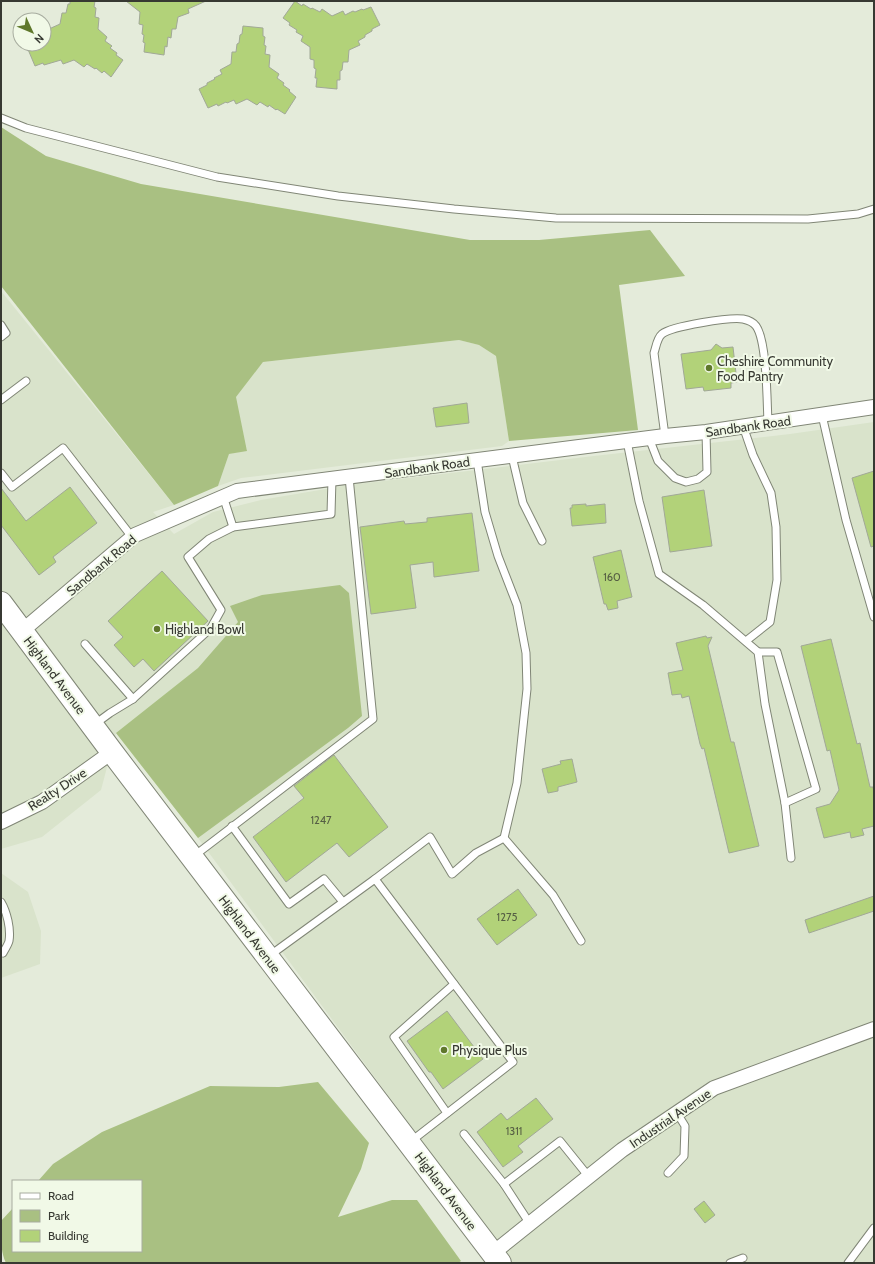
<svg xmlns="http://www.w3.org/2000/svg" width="875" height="1264" viewBox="0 0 875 1264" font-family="Cabin,sans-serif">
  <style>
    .built { fill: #d9e3cb }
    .green { fill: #a9c082 }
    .building { fill: #b2d279; stroke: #a1a897 }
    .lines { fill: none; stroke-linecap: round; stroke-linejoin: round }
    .lane-casing { stroke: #808676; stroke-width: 9 }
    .street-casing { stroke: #808676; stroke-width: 16 }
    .highway-casing { stroke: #808676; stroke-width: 24 }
    .lane { stroke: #fff; stroke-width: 7 }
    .street { stroke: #fff; stroke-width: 14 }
    .highway { stroke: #fff; stroke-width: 22 }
    .poi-dot { fill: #5f782b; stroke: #f1f9e7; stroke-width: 1.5 }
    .labels { text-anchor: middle; stroke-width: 4; stroke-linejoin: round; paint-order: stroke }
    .number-label { font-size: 11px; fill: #565f44 }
    .poi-label { font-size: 13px; fill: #373932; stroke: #f1f9e7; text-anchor: start }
    .street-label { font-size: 13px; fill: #373932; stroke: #f1f9e7 }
  </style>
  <rect width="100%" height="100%" fill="#e4ebda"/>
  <g class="built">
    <polygon points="1,291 174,505 153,512 174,534 213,512 261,500 349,485 585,457 790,434 874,422 874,1263 512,1263 198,838 116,733 101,790 42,837 1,849"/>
    <polygon points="459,340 479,345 496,356 509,441 502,446 241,478 218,486 229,454 247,450 235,397 263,362"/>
    <polygon points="1,873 28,892 41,931 40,964 1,978"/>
  </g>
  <g class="green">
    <polygon points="1,127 46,156 141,184 470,240 539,240 650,230 685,276 619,285 638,430 509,441 496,356 479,345 459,340 263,362 236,397 247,451 229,454 218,486 174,505 1,286"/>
    <polygon points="340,585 349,593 362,716 348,728 198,838 116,733 198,668 238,622 230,606 262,595"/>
    <path d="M318 1082 369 1143 361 1169 338 1217 392 1200H417L461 1261 458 1263H6C0 1251 1 1235 1 1221L13 1208V1251H141V1181H38L53 1164 102 1132 210 1086 279 1087Z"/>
  </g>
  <g class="building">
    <polygon points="70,1 95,1 94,7 96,8 95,17 99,18 98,29 107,37 105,41 112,46 110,48 117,53 116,55 123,60 111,77 104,71 102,73 96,68 95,69 87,64 84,67 74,60 63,64 61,60 44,65 43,63 35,66 27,47 35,44 44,44 44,36 50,33 49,29 60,24 62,13 66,13 68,4 70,4"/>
    <polygon points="126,1 206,1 188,9 189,13 178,17 176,29 172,29 171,38 168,37 167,47 165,46 164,55 144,52 145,43 143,42 144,35 142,34 143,25 139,24 140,12"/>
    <polygon points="295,1 302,6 303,4 311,9 312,8 320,12 322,9 332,16 343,11 345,15 353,11 355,12 362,9 363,10 371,7 380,25 372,29 372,31 365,35 365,37 358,41 360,45 349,50 348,62 343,62 342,70 340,71 340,80 337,80 337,89 316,87 317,78 315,78 316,69 314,68 314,60 310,59 310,47 301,41 303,36 296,32 297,30 289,25 290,23 283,18"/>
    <polygon points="243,26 263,28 263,36 265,37 264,45 266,46 265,54 270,55 269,67 279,74 277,78 284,83 283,85 290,90 289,91 296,97 285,114 277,109 276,110 269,105 268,107 260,102 257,105 247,99 236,104 234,100 227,103 226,102 218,106 217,104 208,108 199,89 207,85 207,83 215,79 214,78 222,74 220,70 231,64 232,52 236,52 237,44 239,43 240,35 242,34"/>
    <polygon points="716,344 722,348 733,347 737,382 731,383 731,388 704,391 703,387 686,389 681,354 711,350"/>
    <polygon points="467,403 469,423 436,427 433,408"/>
    <polygon points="874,471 874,546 871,547 852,478"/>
    <polygon points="70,487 97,523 53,557 56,562 39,575 1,525 1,488 26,521"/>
    <polygon points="704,490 712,546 670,552 662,497"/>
    <polygon points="586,504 586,506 605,504 606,523 572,526 570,508 572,508 572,505"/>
    <polygon points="472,513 479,571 434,577 433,562 410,565 416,608 371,614 360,527 404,521 405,524 427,522 427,518"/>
    <polygon points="621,550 632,597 617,601 618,608 608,610 606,604 604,604 593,557"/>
    <polygon points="162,571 208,621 154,671 143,659 134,667 114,645 123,637 108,621"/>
    <polygon points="706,636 707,638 712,637 708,646 731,742 734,742 759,846 729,853 704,748 702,749 700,744 689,696 682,698 681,694 672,695 668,673 683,670 676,643"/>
    <polygon points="831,639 857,744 860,743 870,787 873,787 874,792 874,826 862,829 864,835 851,838 850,832 824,838 816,808 830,804 839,790 830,750 827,751 801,646"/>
    <polygon points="334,755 388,827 349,857 337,843 286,882 253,837 304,798 294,786"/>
    <polygon points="572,759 577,782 558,787 558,791 548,793 542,769 561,764 560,761"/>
    <polygon points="518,889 537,915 497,945 477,919"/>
    <polygon points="874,896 874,911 809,933 805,920"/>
    <polygon points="447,1011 483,1059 443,1089 431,1072 429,1072 407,1041"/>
    <polygon points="536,1098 553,1119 518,1146 523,1152 503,1167 477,1132 501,1113 507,1120"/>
    <polygon points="704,1201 715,1215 705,1223 694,1209"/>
  </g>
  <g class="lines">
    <g class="lane-casing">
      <g id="lane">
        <polyline points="1,118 26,128 217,177 338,196 454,209 556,218 808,219 858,214 874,209"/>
        <polyline points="1,325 6,333 1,337"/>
        <polyline points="1,400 26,381"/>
        <polyline points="822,415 846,520 874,617"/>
        <polyline points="743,426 753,455 771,493 776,527 777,580 770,622 746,641"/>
        <path d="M665 436 654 353C656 347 657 338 662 334 672 326 730 317 743 319 748 320 753 322 756 326 767 341 767 402 768 423"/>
        <polyline points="649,438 658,461 675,478 686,482 698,479 707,472 706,432"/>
        <polyline points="627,441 639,501 659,574 703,605 758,652 765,704 785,803 791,858"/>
        <polyline points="512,456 523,503 542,541"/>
        <polyline points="477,460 485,512 498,556 517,605 526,653 527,689 517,783 504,838"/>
        <polyline points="1,473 12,487 63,448 132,537"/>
        <polyline points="223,496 233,527"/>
        <polyline points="85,644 133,699"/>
        <polyline points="758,652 777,652 816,789 785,803"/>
        <polyline points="95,724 110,713 133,699 211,628 221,610 188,557 209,539 233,527 331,514 332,479"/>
        <polyline points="232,826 289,904 324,879 343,902"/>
        <polyline points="194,856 373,719 349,477"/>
        <polyline points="375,879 430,837 452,874 476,853 504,838 553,895 581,941"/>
        <path d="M1 902C7 912 11 929 9 941 8 945 5 949 3 953"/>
        <polyline points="269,956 375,879 513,1062 410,1142"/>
        <polyline points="447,1113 394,1037 454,984"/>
        <polyline points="464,1134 504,1184 530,1224"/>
        <polyline points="668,1173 684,1156 685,1126 677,1113"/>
        <polyline points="504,1184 560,1141 589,1177"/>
        <polyline points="730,1263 743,1258"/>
        <polyline points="848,1263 874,1228"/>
      </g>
    </g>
    <g class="street-casing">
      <g id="street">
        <polyline points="22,631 135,535 237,491 665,436 706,432 874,407"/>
        <polyline points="1,822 42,802 112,752"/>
        <polyline points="493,1253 622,1150 714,1088 874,1029"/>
      </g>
    </g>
    <g class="highway-casing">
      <polyline id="highway" points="1,603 112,752 500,1263"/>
    </g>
    <use href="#lane" class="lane"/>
    <use href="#street" class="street"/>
    <use href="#highway" class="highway"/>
  </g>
  <g class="poi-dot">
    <circle cx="709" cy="368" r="4"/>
    <circle cx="157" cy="629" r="4"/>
    <circle cx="444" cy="1050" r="4"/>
  </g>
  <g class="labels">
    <g class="number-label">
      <text x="612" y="581">160</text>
      <text x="321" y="824">1247</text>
      <text x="507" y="921">1275</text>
      <text x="514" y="1135">1311</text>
    </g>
    <g class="poi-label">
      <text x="717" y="366">Cheshire Community<tspan x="717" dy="15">Food Pantry</tspan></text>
      <text x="165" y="634">Highland Bowl</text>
      <text x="452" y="1055">Physique Plus</text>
    </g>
    <g class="street-label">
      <text transform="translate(748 426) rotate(-8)" y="5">Sandbank Road</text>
      <text transform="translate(427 467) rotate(-8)" y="5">Sandbank Road</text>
      <text transform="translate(101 565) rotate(-40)" y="5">Sandbank Road</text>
      <text transform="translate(55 675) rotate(53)" y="5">Highland Avenue</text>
      <text transform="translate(57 789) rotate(-33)" y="5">Realty Drive</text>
      <text transform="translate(250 934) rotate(53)" y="5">Highland Avenue</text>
      <text transform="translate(670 1118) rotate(-34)" y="5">Industrial Avenue</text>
      <text transform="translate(446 1191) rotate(53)" y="5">Highland Avenue</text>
    </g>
  </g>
  <rect width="875" height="1264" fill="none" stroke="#373932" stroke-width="4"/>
  <rect x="12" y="1180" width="130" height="72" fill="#f1f9e7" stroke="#a7ac9f"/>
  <rect x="20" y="1193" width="20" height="6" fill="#ffffff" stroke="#a7ac9f"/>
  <text x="48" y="1200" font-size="12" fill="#373932">Road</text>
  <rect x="20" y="1210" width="20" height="12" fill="#a9c082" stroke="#a7ac9f"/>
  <text x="48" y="1220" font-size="12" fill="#373932">Park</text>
  <rect x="20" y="1230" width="20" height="12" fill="#b2d279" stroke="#a7ac9f"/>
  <text x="48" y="1240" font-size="12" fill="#373932">Building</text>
  <g transform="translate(32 32) rotate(134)"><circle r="19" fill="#f1f9e7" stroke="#a7ac9f"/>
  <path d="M0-3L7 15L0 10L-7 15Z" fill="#5f782b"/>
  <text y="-6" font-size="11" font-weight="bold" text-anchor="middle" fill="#373932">N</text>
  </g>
</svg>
